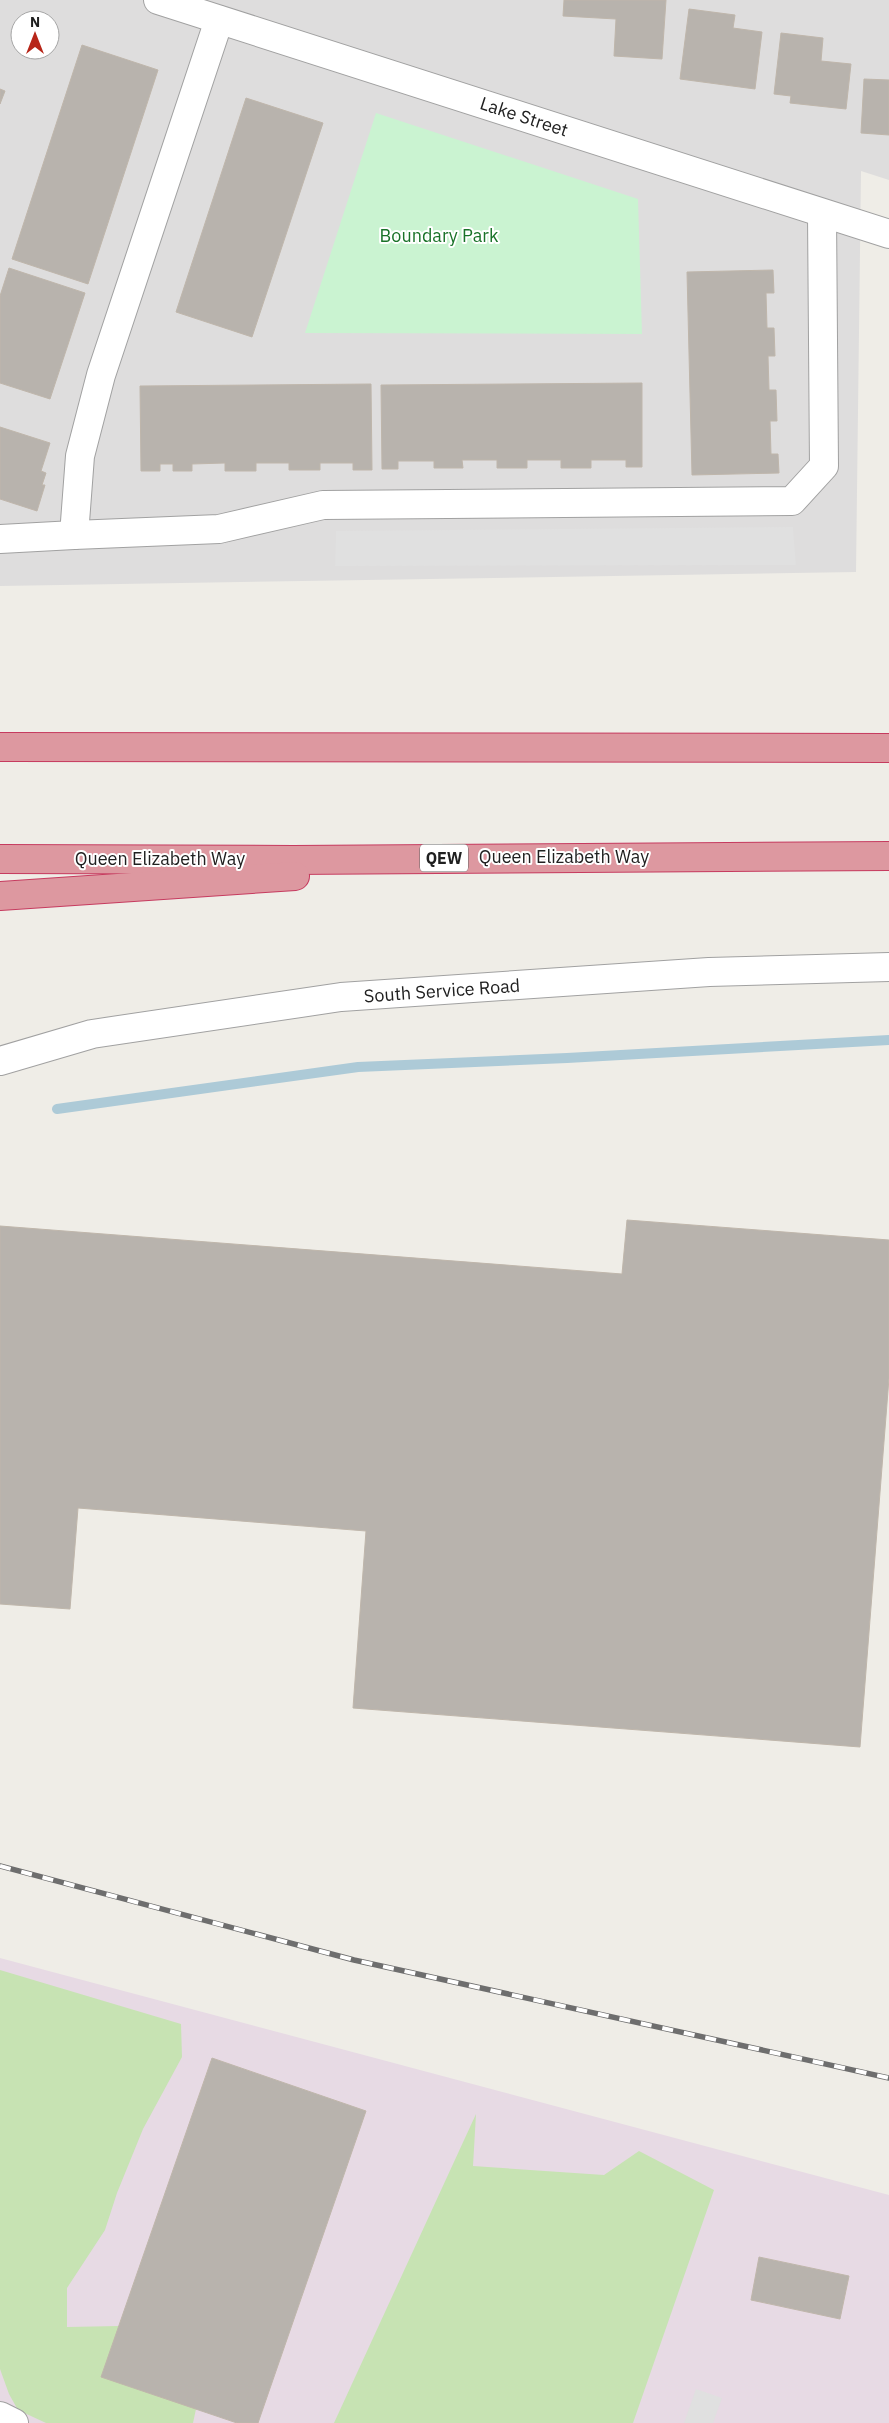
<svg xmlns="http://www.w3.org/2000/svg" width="889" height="2423" viewBox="0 0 889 2423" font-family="'IBM Plex Sans',sans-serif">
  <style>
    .residential { fill: #dedddd; fill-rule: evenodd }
    .industrial { fill: #e7dae4 }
    .grass { fill: #c7e3b3 }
    .park { fill: #caf3d1 }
    .parking { fill: #e0e0e0 }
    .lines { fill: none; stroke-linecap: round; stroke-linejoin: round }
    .stream { stroke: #adcad7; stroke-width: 10 }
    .building { fill: #b8b3ad; stroke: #bfb6ab }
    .minor-casing { stroke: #a1a1a1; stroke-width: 30 }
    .highway-casing { stroke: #c63b5f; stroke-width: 30 }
    .minor { stroke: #fff; stroke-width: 28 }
    .highway { stroke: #dd98a0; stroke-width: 28 }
    .rail-casing { stroke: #6e6e6e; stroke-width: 5.5 }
    .rail { stroke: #fff; stroke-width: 4; stroke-dasharray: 11; stroke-linecap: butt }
    .labels { text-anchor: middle; stroke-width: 4; stroke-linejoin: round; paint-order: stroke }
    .shield { fill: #fff; stroke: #636363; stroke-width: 1 }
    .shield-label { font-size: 16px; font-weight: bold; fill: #202020 }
    .street-label { font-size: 18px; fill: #202020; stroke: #fff }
    .park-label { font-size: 18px; fill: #197228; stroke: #fff }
  </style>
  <rect width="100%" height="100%" fill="#efede7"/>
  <path class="residential" d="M0 0H889V180L861 171 856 572 0 586ZM20 20H50V50H20Z"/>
  <polygon class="industrial" points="0,1958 889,2195 889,2423 0,2423"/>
  <g class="grass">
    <polygon points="0,1970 181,2024 182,2057 143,2129 117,2193 105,2230 67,2288 67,2327 119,2326 196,2409 193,2423 46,2423 18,2410 9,2394 0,2369"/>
    <polygon points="476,2114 473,2166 604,2175 639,2151 714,2190 633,2423 334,2423"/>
  </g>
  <polygon class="park" points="376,113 638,199 642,334 305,333"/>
  <g class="parking">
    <polygon points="793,527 796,565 335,566 336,531"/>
    <polygon points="696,2389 722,2398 713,2423 684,2423"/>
  </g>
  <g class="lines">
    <polyline class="stream" points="57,1109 358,1067 567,1058 889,1040"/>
  </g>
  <g class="building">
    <polygon points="564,0 666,0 662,59 614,56 616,19 563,16"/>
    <polygon points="689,9 735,15 733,28 762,32 755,89 680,79"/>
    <polygon points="781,33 823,38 821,61 851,64 846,109 790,103 791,96 774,94"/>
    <polygon points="82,45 158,70 88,284 12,259"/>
    <polygon points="864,79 889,80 889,135 861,133"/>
    <polygon points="0,89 5,91 0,104"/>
    <polygon points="246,98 323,123 252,337 176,312"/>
    <polygon points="9,268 85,293 50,399 0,383 0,296"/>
    <polygon points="773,270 774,293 766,293 767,328 774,328 775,356 768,356 769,390 776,390 777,421 770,421 771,454 778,454 779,473 692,475 687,272"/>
    <polygon points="642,383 642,467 626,467 626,460 591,460 591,468 561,468 561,460 527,460 527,468 497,468 497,460 462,460 463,468 434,468 434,461 398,461 398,469 382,469 381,385"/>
    <polygon points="371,384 372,470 353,470 353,463 320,463 320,470 289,470 289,463 256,463 256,471 225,471 225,463 192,464 192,471 173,471 173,464 160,464 160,471 141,471 140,386"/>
    <polygon points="0,427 50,443 41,471 46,473 42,485 45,485 37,511 0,499"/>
    <polygon points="627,1220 889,1240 889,1378 860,1747 353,1708 366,1531 78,1508 70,1609 0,1604 0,1226 622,1274"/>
    <polygon points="212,2058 366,2111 258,2423 237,2423 101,2377"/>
    <polygon points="759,2257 849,2276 840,2319 751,2300"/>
  </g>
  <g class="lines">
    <g class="minor-casing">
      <g id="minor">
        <polyline points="158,0 889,234"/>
        <polyline points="74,535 219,529 323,505 792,501 824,466 822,214"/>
        <polyline points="0,539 74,535 80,456 101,375 219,20"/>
        <polyline points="0,1061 92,1034 341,997 709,972 889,967"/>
        <polyline points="0,2416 14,2423"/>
      </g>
    </g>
    <g class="highway-casing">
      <g id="highway">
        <polyline points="0,747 889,748"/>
        <polyline points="0,859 293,860 889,856"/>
        <polyline points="0,896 295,876"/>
      </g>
    </g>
    <use href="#minor" class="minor"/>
    <use href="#highway" class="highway"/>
    <g class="rail-casing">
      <polyline id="rail" points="0,1866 354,1960 889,2078"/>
    </g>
    <use href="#rail" class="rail"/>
  </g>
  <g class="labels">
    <rect class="shield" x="420" y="844.5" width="48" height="27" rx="4"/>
    <g class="shield-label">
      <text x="444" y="864">QEW</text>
    </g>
    <g class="street-label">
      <text transform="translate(524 117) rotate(18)" y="6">Lake Street</text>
      <text x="564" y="863">Queen Elizabeth Way</text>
      <text x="160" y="865">Queen Elizabeth Way</text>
      <text transform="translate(442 991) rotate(-4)" y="6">South Service Road</text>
    </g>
    <g class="park-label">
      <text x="439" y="242">Boundary Park</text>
    </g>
  </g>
  <g transform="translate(35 35)"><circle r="24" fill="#ffffff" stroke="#a6a6a6"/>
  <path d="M0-4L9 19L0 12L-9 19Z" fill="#b72518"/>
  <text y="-8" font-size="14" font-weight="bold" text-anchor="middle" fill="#202020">N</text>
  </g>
</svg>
